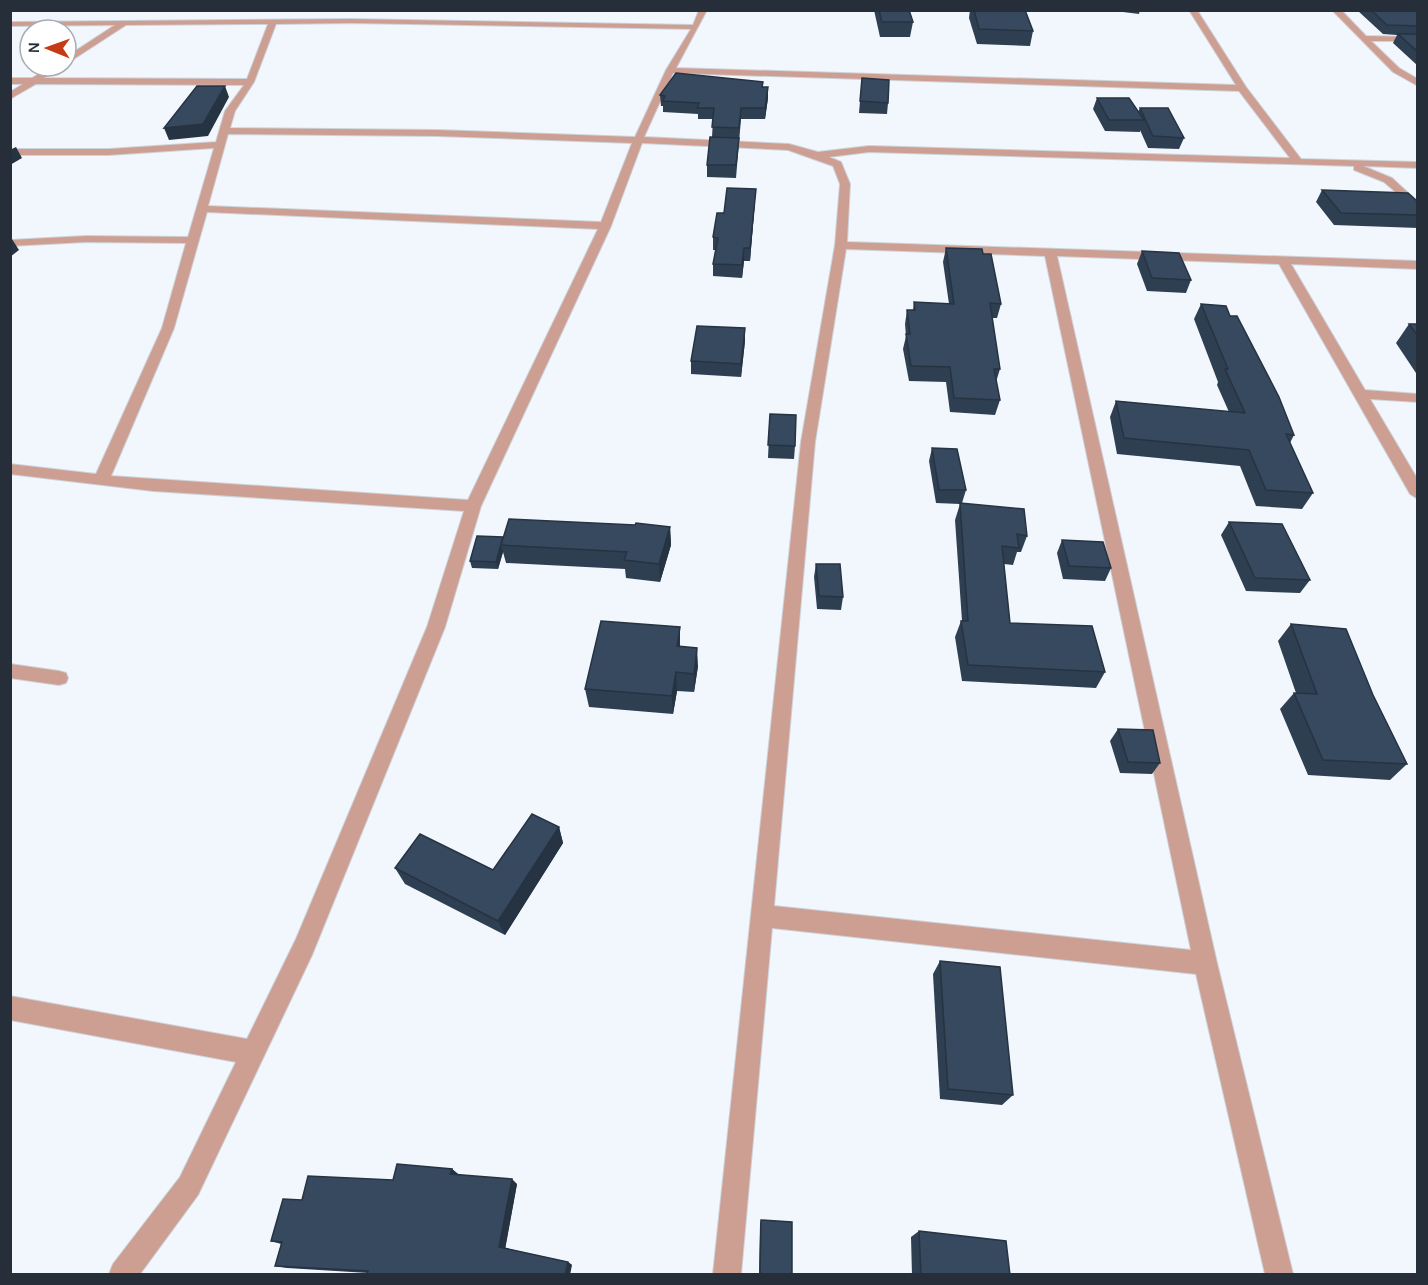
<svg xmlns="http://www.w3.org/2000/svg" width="1428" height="1285" viewBox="0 0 1428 1285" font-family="Karla,sans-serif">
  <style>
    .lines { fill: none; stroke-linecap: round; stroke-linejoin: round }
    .minor-casing { stroke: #cdd3da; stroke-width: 2 }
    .minor { fill: #cd9f93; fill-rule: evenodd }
    .wall { fill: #2e3f52 }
    .shaded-wall { fill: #263342 }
    .building { fill: #36495f; stroke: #263342; stroke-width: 1.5 }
  </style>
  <rect width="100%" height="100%" fill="#f2f7fd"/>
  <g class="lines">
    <g class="minor-casing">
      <g id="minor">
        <path d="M699 10H707L676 68 1236 85 1189 10H1197L1246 87 1301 159 1418 162V168L1363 166 1392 178 1418 202V211L1384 182 1354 170V166L869 152 829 157 841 162 850 184 847 242 1418 261V269L1291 264 1365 390 1418 394V402L1370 399 1418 480V499L1410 494 1279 264 1057 256 1217 963 1293 1274H1265L1196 974 772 928 741 1274H713L801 442 835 245 840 184 833 166 788 150 642 143 611 226 481 506 445 627 312 955 198 1195 140 1274H109L113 1264 180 1177 236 1062 10 1020V996L247 1039 296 939 427 627 464 511 153 491 10 474V464L96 474 162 328 186 243 86 242 10 246V240L86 236 188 237 214 148 109 155H10V149H109L216 142 225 111 244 85 36 84 10 99V92L23 84H10V78H32L52 66H62L44 78 247 79 268 24 126 25 66 64V57L115 25 10 26V22L351 19 693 25ZM351 23 691 29 666 70 635 137 437 130 230 128 235 111 254 82 276 24ZM673 73 1239 91 1290 158 869 146 818 152 789 144 644 137ZM228 134 437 136 632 143 601 222 208 206ZM207 212 598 229 468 500 111 476 174 328ZM846 249 1045 256 1191 950 774 906 815 442Z"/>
        <polygon points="1332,10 1341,10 1366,36 1418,37 1418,41 1371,41 1399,68 1418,79 1418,86 1393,72"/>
        <polygon points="10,664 59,671 66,673 68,678 66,683 59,685 10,678"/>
      </g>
    </g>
    <use href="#minor" class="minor"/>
  </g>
  <g class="wall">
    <polygon points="874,10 909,10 913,22 910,37 880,37"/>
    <polygon points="970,10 1025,10 1033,31 1030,46 977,44 969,18"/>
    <polygon points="1107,10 1140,10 1139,14"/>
    <polygon points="1357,10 1418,10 1418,66 1393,43 1397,35 1383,34"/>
    <polygon points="862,78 888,103 887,114 859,113"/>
    <polygon points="763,87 768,98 765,119 741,119 736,178 707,177 707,165 712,137 713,119 698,119 698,114 663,112 663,106 661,106 660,95"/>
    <polygon points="1097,98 1138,112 1140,108 1184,138 1179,149 1148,148 1140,130 1140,132 1105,131 1093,109"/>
    <polygon points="1322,190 1418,202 1418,228 1334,225 1316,202"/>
    <polygon points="755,201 750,261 744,261 742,278 713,276 713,264 716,250 713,250 713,237 724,213"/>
    <polygon points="946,248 983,254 1001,304 997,318 992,318 1000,369 996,382 1000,400 995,415 950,412 946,382 909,381 903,349 906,336 905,324 907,310 913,310 914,302 949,304 943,262"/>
    <polygon points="1142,251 1191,280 1186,293 1147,291 1137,264"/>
    <polygon points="1201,304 1230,316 1294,435 1290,443 1313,493 1302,509 1256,506 1240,466 1117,454 1110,417 1116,401 1229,412 1217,385 1218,382 1194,319"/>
    <polygon points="1409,324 1418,324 1418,376 1396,343"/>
    <polygon points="745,341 741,377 691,374 691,361"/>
    <polygon points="770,414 795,446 794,459 768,458"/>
    <polygon points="932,448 966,490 962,503 1027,536 1021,552 1017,552 1013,565 1004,564 1010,623 1105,672 1096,688 962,681 955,637 961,621 962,621 955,520 960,504 936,503 929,461"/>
    <polygon points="1229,522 1310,580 1300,593 1246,591 1221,535"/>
    <polygon points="670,527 671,545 660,582 626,578 625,569 506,563 503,552 498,569 472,568 470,561 503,537"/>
    <polygon points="1062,540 1111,568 1105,581 1063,579 1057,553"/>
    <polygon points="816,564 843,597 841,610 817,609 814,577"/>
    <polygon points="1291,624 1373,695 1407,764 1390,780 1308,775 1280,709 1294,693 1296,693 1278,641"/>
    <polygon points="680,647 698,666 694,692 677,691 673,714 589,707 585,689"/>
    <polygon points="1118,729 1160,763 1152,774 1120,773 1110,741"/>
    <polygon points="559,827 563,843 505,935 405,884 395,868 493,870"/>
    <polygon points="940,961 1013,1095 1002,1105 940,1099 933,974"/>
    <polygon points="452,1169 458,1174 517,1184 505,1248 568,1262 572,1265 368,1273 287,1268 275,1266 281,1244 271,1241 393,1180"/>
    <polygon points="761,1220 792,1275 759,1275 760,1224"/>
    <polygon points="919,1231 1010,1275 912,1275 911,1237"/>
  </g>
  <g class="shaded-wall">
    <polygon points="225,86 229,97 208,136 169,140 164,128"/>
    <polygon points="768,87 768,98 765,119 765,108"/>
    <polygon points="16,147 22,158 10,165 10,150"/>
    <polygon points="756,189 750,261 750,248"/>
    <polygon points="10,236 19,250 10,257"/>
    <polygon points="744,248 744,261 742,278 742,265"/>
    <polygon points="745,328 745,341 741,377 741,364"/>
    <polygon points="670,527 671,545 660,582 659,564"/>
    <polygon points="501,545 503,552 498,569 496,562"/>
    <polygon points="680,627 680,646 678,665 677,646"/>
    <polygon points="697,648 698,666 694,692 694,674"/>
    <polygon points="676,672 677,691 673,714 672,696"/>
    <polygon points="559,827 563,843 505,935 498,921"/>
    <polygon points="452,1169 458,1174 457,1179 450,1174"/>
    <polygon points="512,1179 517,1184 505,1250 499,1247"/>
    <polygon points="568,1262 572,1265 570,1275 565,1275"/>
  </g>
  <g class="building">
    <polygon points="879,10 909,10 913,22 882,22"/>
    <polygon points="974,10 1025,10 1033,31 979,29"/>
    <polygon points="1371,10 1418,10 1418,26 1387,25"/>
    <polygon points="1398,34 1418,34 1418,52"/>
    <polygon points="676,73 763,82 762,87 768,87 765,108 741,108 739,128 712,127 714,108 697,108 699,103 663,101 665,96 660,95"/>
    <polygon points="862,78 889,80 888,103 860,101"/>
    <polygon points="197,86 225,86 203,124 164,128"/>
    <polygon points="1097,98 1129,98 1144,120 1109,120"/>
    <polygon points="1140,108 1168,108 1184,138 1153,136"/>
    <polygon points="710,137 739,138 736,165 707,165"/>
    <polygon points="727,188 756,189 750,248 744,248 742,265 713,264 718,238 713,237 717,213 724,213"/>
    <polygon points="1322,190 1408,193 1418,202 1418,215 1341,213"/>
    <polygon points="946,248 982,249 983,254 991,254 1001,304 990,303 1000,369 994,369 1000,400 954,398 950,367 911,366 906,334 910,334 907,310 915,310 914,302 954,304"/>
    <polygon points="1142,251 1179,253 1191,280 1152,278"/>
    <polygon points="1201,304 1226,306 1230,316 1237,316 1279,397 1294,435 1286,434 1313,493 1266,490 1249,450 1124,438 1116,401 1245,413 1225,369 1228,369"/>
    <polygon points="1409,324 1418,324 1418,336"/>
    <polygon points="697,326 745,328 741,364 691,361"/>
    <polygon points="770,414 796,415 795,446 768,445"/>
    <polygon points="932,448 957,449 966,490 939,490"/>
    <polygon points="960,503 1024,509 1027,536 1017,534 1019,548 1002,546 1010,623 1092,626 1105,672 968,665 961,621 968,621"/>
    <polygon points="509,519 635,525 636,523 670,527 659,564 624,560 627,552 501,545"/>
    <polygon points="1229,522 1282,524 1310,580 1255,578"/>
    <polygon points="477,536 503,537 496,562 470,561"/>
    <polygon points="1062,540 1103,542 1111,568 1069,566"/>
    <polygon points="816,564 840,564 843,597 819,596"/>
    <polygon points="601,621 680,627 677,646 697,648 694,674 676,672 672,696 585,689"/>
    <polygon points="1291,624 1346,629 1373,695 1407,764 1323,760 1294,693 1317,694"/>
    <polygon points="1118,729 1153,730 1160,763 1128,762"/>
    <polygon points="532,814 559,827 498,921 395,868 420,834 493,870"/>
    <polygon points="940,961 1000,967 1013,1095 948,1089"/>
    <polygon points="397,1164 452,1169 450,1174 512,1179 499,1247 568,1262 565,1275 367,1275 368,1271 275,1266 282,1242 271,1241 283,1199 302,1200 308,1176 393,1180"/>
    <polygon points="761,1220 792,1222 792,1275 760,1275"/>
    <polygon points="919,1231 1006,1241 1010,1275 921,1275"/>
  </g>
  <rect width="1428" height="1285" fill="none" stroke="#262e39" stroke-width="24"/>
  <g transform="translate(48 48) rotate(271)"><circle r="28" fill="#ffffff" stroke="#a8abb0" stroke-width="1.5"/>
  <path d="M0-4.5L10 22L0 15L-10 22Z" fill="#c43b16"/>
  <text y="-9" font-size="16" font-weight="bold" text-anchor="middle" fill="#262e39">N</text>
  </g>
</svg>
